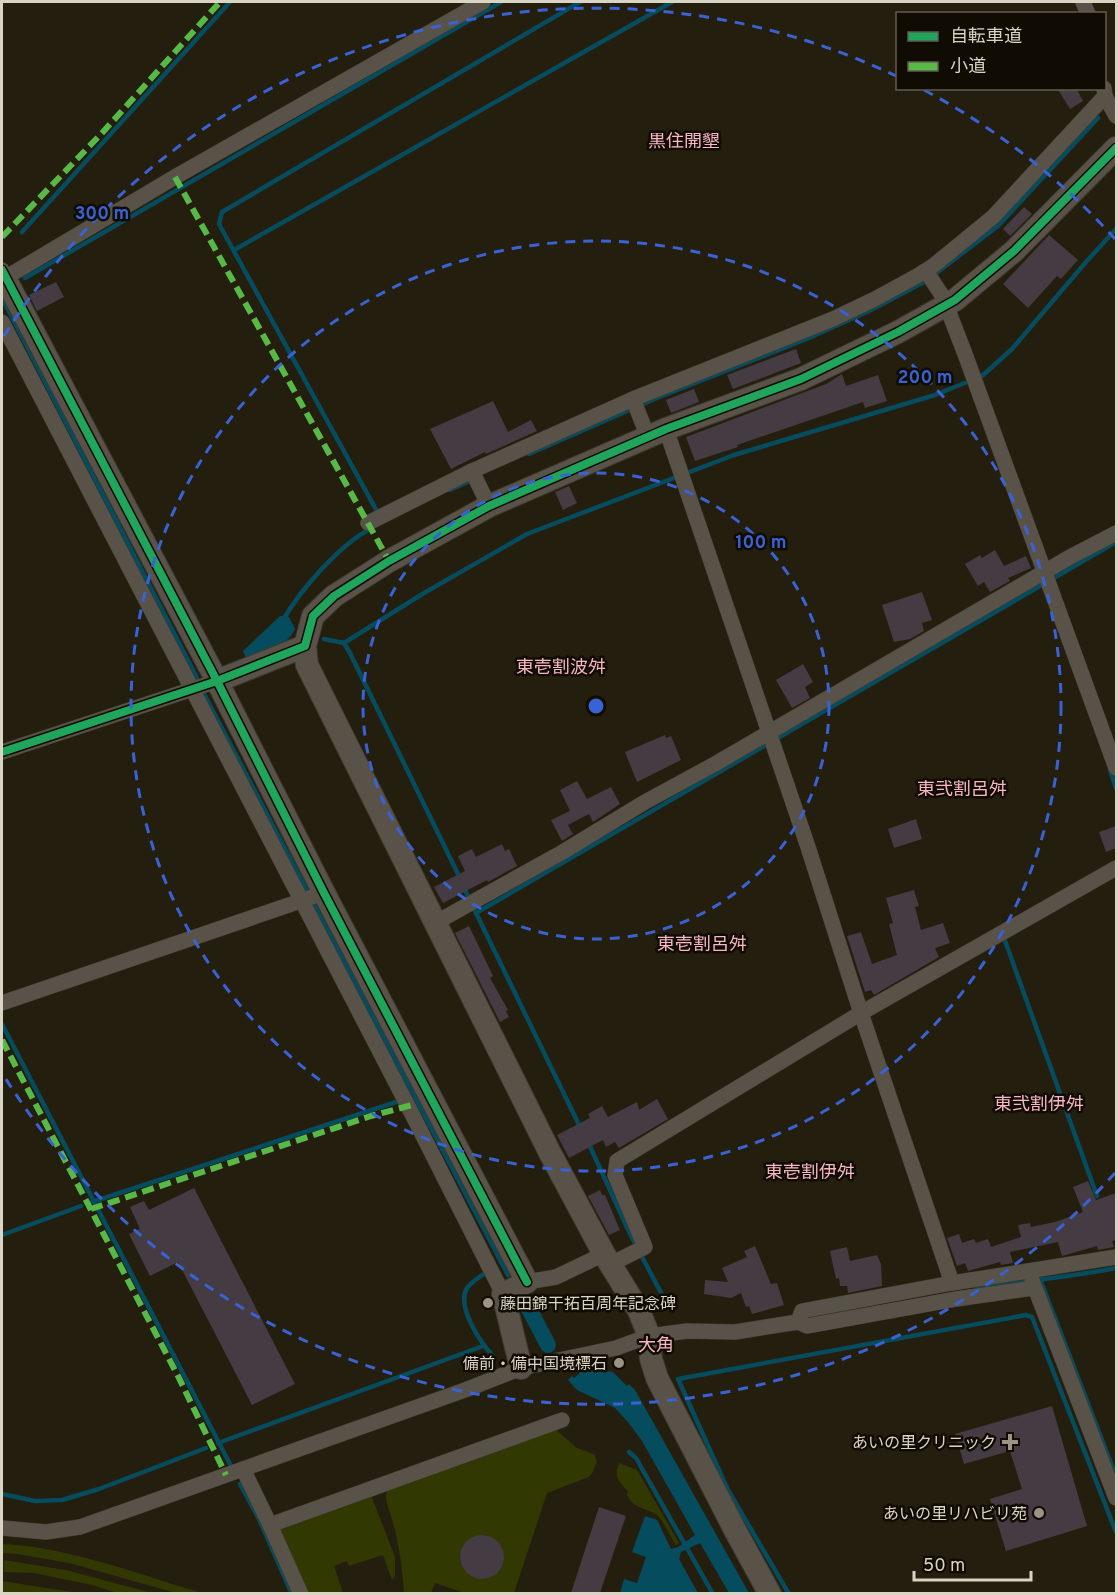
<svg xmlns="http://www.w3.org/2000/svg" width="1118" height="1595" viewBox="0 0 1118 1595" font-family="Overpass,'Noto Sans JP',sans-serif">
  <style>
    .green { fill: #313802; fill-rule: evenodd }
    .water { fill: #064c5f }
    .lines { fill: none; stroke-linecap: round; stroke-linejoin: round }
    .stream { stroke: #064c5f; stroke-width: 4.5 }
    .canal { stroke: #064c5f; stroke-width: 16 }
    .building { fill: #443b43 }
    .street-casing { stroke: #3f3a2f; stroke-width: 16 }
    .secondary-casing { stroke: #3f3a2f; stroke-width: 24 }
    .street { stroke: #585248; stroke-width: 15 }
    .secondary { stroke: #585248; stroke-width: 22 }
    .quiet { stroke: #58b947; stroke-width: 6; stroke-dasharray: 12 6; stroke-linecap: butt }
    .cycleway-casing { stroke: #100c03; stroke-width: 11 }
    .cycleway { stroke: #20a55d; stroke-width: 8 }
    .ring { fill: none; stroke: #3962d5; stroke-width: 3; stroke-dasharray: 10 8 }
    .poi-dot { fill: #9a9484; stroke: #100c03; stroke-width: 2 }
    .labels { text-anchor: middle; stroke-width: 5; stroke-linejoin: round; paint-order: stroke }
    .poi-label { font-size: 16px; fill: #dad4c4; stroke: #100c03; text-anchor: end }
    .neighbourhood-label { font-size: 18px; fill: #f9b6c4; stroke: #100c03 }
    .centre { fill: #3962d5; stroke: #100c03; stroke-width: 3 }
    .ring-label { font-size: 18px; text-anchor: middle; font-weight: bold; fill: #3962d5; stroke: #100c03; stroke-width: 5; stroke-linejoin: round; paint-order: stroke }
  </style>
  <rect width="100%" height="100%" fill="#241e0e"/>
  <g class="green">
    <path d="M554 1428 577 1448 594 1454 597 1461 593 1472 589 1477 547 1493 514 1593H465L435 1583 431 1593H404C402 1563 398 1536 388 1507 386 1500 384 1495 389 1489ZM481 1536C529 1542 488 1595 464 1570 453 1554 465 1539 481 1536Z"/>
    <path d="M619 1463 637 1470 679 1543 676 1545C670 1536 665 1524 658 1516 650 1508 635 1511 627 1495L628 1491C619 1482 613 1476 619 1463Z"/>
    <polygon points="371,1495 395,1557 395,1576 392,1580 383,1555 349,1566 347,1561 334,1566 343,1593 306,1593 277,1529"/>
    <path d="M2 1544C66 1546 140 1575 202 1593H176L73 1564 18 1554 2 1553Z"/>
    <polygon points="4,1560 66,1570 152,1593 117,1593 92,1585 34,1573 4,1572"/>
    <polygon points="2,1581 79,1593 2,1593"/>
  </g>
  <g class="water">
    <path d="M280 616 289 617 295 629C286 648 265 652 247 660L243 651Z"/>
    <polygon points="593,1369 613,1372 627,1386 629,1384 635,1390 749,1593 729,1593 700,1543 681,1552 679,1559 698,1593 620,1593 624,1579 637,1583 646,1557 632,1552 645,1516 657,1520 671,1549 678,1547 695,1535 642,1441 628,1422 615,1408 577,1390 568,1380 572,1376 574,1378 579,1374 578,1371"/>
  </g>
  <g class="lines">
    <g class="stream">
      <polyline points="22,232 230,2"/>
      <polyline points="234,250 672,2"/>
      <polyline points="25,278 501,2"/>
      <polyline points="2,298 195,674 202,690 508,1275"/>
      <polyline points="529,454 657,398 809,338 869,311 926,281 998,226 1098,118"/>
      <polyline points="450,490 472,480"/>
      <polyline points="379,515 219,224 222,212 580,2"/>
      <path d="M283 620C301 589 340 544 372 528"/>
      <polyline points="324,639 344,643 350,653 460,878"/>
      <polyline points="344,643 424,593 527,534 734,455 935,395 982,376 1012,349 1086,262 1116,229"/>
      <polyline points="1110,770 1116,788"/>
      <polyline points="463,886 581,1129"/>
      <polyline points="476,913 1116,542"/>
      <polyline points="1004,938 1097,1196"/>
      <polyline points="2,1024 231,1466"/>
      <polyline points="588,1142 631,1236 667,1304"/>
      <polyline points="92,1202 396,1102"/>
      <polyline points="2,1235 81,1206"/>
      <path d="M490 1270C482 1275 472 1281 467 1288 456 1307 481 1343 493 1356"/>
      <polyline points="1040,1279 1116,1476"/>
      <path d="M976 1289C1023 1281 1070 1277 1116 1268"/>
      <polyline points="831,1314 850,1311"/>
      <polyline points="218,1443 483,1346"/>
      <polyline points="629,1452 636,1458 713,1594"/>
      <polyline points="240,1484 259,1519 292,1594"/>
      <polyline points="2,1494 35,1501 62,1500 99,1489 206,1448"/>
      <polyline points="789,1594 728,1490 678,1379 1026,1315 1032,1317 1116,1532"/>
    </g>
    <polyline class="canal" points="525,1301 548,1345"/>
  </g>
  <g class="building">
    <polygon points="1057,88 1076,88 1083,101 1070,109"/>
    <polygon points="1024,207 1032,214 1010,236 1003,229"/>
    <polygon points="1049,235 1078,260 1061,279 1057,276 1028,308 1003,284"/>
    <polygon points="56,282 64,297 37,311 29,295"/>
    <polygon points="796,349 801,363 733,389 727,375"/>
    <polygon points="842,374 846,386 878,375 887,401 865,408 863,402 737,445 738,447 695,461 686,437 826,384"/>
    <polygon points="694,389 699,402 671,413 666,400"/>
    <polygon points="493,401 508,432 531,420 537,431 486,454 485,452 451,469 430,429"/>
    <polygon points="569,486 577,503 563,510 555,492"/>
    <polygon points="995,550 1004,566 1026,556 1031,568 1008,578 1010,581 990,592 984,582 978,586 965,564 980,555 982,558"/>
    <polygon points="922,592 932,620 922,623 924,631 910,639 894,642 882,605"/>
    <polygon points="803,664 813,682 805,687 810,698 792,708 776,680"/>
    <polygon points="665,735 666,738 671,736 681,760 637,782 625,752"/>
    <polygon points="577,781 587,799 611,787 620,804 593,822 589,814 568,825 573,834 562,841 551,820 570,811 560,790"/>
    <polygon points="916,819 922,839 894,848 888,829"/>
    <polygon points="1116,826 1116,848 1106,852 1099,832"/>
    <polygon points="502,844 505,851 509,849 517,866 488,882 487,880 443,903 434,887 465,871 458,856 472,849 476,857"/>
    <polygon points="914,890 919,906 915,907 921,930 943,923 950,943 935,948 939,957 874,995 871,990 865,992 847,936 861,932 872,964 897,955 889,924 893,923 886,898"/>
    <polygon points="469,926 493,976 490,978 508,1010 506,1011 509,1017 500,1022 455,933"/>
    <polygon points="657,1099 668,1119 619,1148 615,1142 606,1147 603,1140 569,1158 557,1135 590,1118 588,1114 602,1106 608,1117 637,1102 639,1110"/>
    <polygon points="1088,1181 1096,1200 1116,1193 1116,1240 1112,1241 1114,1247 1098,1250 1097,1246 1062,1256 1058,1242 1010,1252 1013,1263 1001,1265 1000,1262 968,1271 965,1263 957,1266 947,1238 959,1234 962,1243 974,1239 976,1243 988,1239 991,1247 1021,1237 1018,1225 1030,1223 1031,1227 1055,1222 1083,1212 1073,1187"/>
    <polygon points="194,1188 295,1384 252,1405 178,1262 150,1276 129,1234 140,1229 130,1207 144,1201 149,1210"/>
    <polygon points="600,1190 602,1195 605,1195 620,1230 609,1235 588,1196"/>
    <polygon points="755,1246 771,1284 777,1283 784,1305 752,1314 749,1306 746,1307 741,1293 731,1298 704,1294 705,1280 728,1282 722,1268 747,1257 744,1251"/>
    <polygon points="847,1247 850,1261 877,1255 881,1264 882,1286 848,1293 847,1286 840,1286 839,1278 836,1279 830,1251"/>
    <polygon points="1052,1406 1087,1526 1006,1551 990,1499 1022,1489 1010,1451 964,1464 955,1434"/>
    <polygon points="599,1507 626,1516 600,1593 571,1593"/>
    <circle cx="482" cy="1557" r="22"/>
  </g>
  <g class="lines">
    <g class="street-casing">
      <g id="street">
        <polyline points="1083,2 1088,14"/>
        <polyline points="1104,88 1105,96 1116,116"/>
        <polyline points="2,270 5,278 175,177 483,2"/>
        <polyline points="926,271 943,297 965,354 1116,768"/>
        <polyline points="2,322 408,1106 503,1294"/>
        <polyline points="633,399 648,437"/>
        <polyline points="666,429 808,847 861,1013 952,1283"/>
        <polyline points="472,471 489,506"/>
        <polyline points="368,523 472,471 633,399 833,319 875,299 917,276 933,266 993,217 1105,96"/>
        <polyline points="2,752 217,681"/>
        <polyline points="435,923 561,853 645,802 715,764 1070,557 1116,533"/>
        <polyline points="2,1003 324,893"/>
        <polyline points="611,1264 645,1247 615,1175 617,1161 861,1013 1116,868"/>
        <polyline points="1032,1280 1116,1498"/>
        <polyline points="527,1282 556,1277 604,1254"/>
        <polyline points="798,1322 802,1311 952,1283 1116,1257"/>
        <polyline points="243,1469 270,1525 562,1420"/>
        <polyline points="270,1525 301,1594"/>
        <polyline points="2,1528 46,1532 80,1527 465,1390 521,1368 616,1348 649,1336 687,1331 735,1332 798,1322 807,1326 956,1299 1034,1288"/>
      </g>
    </g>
    <g class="secondary-casing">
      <g id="secondary">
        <polyline points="5,278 217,681 324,893 527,1282 503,1294 521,1368"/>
        <polyline points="305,646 307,665 550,1153 604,1254 639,1311 649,1336 651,1359 657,1378 736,1532 770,1594"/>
        <polyline points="217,681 305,646 313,616 334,596 389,561 489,506 666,429 801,379 898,332 955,300 1014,251 1116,148"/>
      </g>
    </g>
    <use href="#street" class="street"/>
    <use href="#secondary" class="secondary"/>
    <g class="quiet">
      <polyline points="175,177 389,561"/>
      <polyline points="2,237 103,132 220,2"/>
      <polyline points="2,1040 178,1376 226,1475"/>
      <polyline points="91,1209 371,1116 412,1105"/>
    </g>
    <g class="cycleway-casing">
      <g id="cycleway">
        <polyline points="2,270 217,681 324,893 527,1282"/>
        <polyline points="2,752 217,681 305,646 313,616 334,596 389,561 489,506 666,429 801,379 898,332 955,300 1014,251 1116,148"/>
      </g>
    </g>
    <use href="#cycleway" class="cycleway"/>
  </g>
  <g class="ring">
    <circle cx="596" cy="706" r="233"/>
    <circle cx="596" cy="706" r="465"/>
    <path d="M1115 1173A698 698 0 0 1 4 1076M4 336A698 698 0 0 1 896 76M924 90A698 698 0 0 1 1115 239"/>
  </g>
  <g class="poi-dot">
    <circle cx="488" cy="1303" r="6"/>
    <circle cx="619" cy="1363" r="6"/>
    <path d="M1007 1433h6v6h6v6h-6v6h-6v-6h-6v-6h6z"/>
    <circle cx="1039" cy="1513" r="6"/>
  </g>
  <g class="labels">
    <g class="poi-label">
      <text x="500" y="1309" text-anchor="start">藤田錦干拓百周年記念碑</text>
      <text x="607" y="1369">備前・備中国境標石</text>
      <text x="996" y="1448">あいの里クリニック</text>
      <text x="1027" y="1519">あいの里リハビリ苑</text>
    </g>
    <g class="neighbourhood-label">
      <text x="684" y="147">黒住開墾</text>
      <text x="561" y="673">東壱割波舛</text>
      <text x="962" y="795">東弐割呂舛</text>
      <text x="702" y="950">東壱割呂舛</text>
      <text x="1039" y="1110">東弐割伊舛</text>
      <text x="810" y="1178">東壱割伊舛</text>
      <text x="656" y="1351">大角</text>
    </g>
  </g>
  <circle cx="596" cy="706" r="9" class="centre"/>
  <g class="ring-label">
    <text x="102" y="219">300 m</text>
    <text x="925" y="383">200 m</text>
    <text x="761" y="548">100 m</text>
  </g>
  <rect width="1118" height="1595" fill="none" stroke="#dad4c4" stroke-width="6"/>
  <rect x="896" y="12" width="210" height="78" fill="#100c03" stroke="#615c50" stroke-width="1.5"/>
  <rect x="908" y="32" width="30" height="9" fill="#20a55d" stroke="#615c50" stroke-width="1.5"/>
  <text x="950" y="42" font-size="18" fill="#dad4c4">自転車道</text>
  <rect x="908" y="62" width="30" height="9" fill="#58b947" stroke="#615c50" stroke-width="1.5"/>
  <text x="950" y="72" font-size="18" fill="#dad4c4">小道</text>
  <path d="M914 1571v9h117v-9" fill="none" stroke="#dad4c4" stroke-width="3"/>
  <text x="923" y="1571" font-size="18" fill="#dad4c4" stroke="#100c03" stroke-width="4.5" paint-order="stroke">50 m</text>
</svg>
